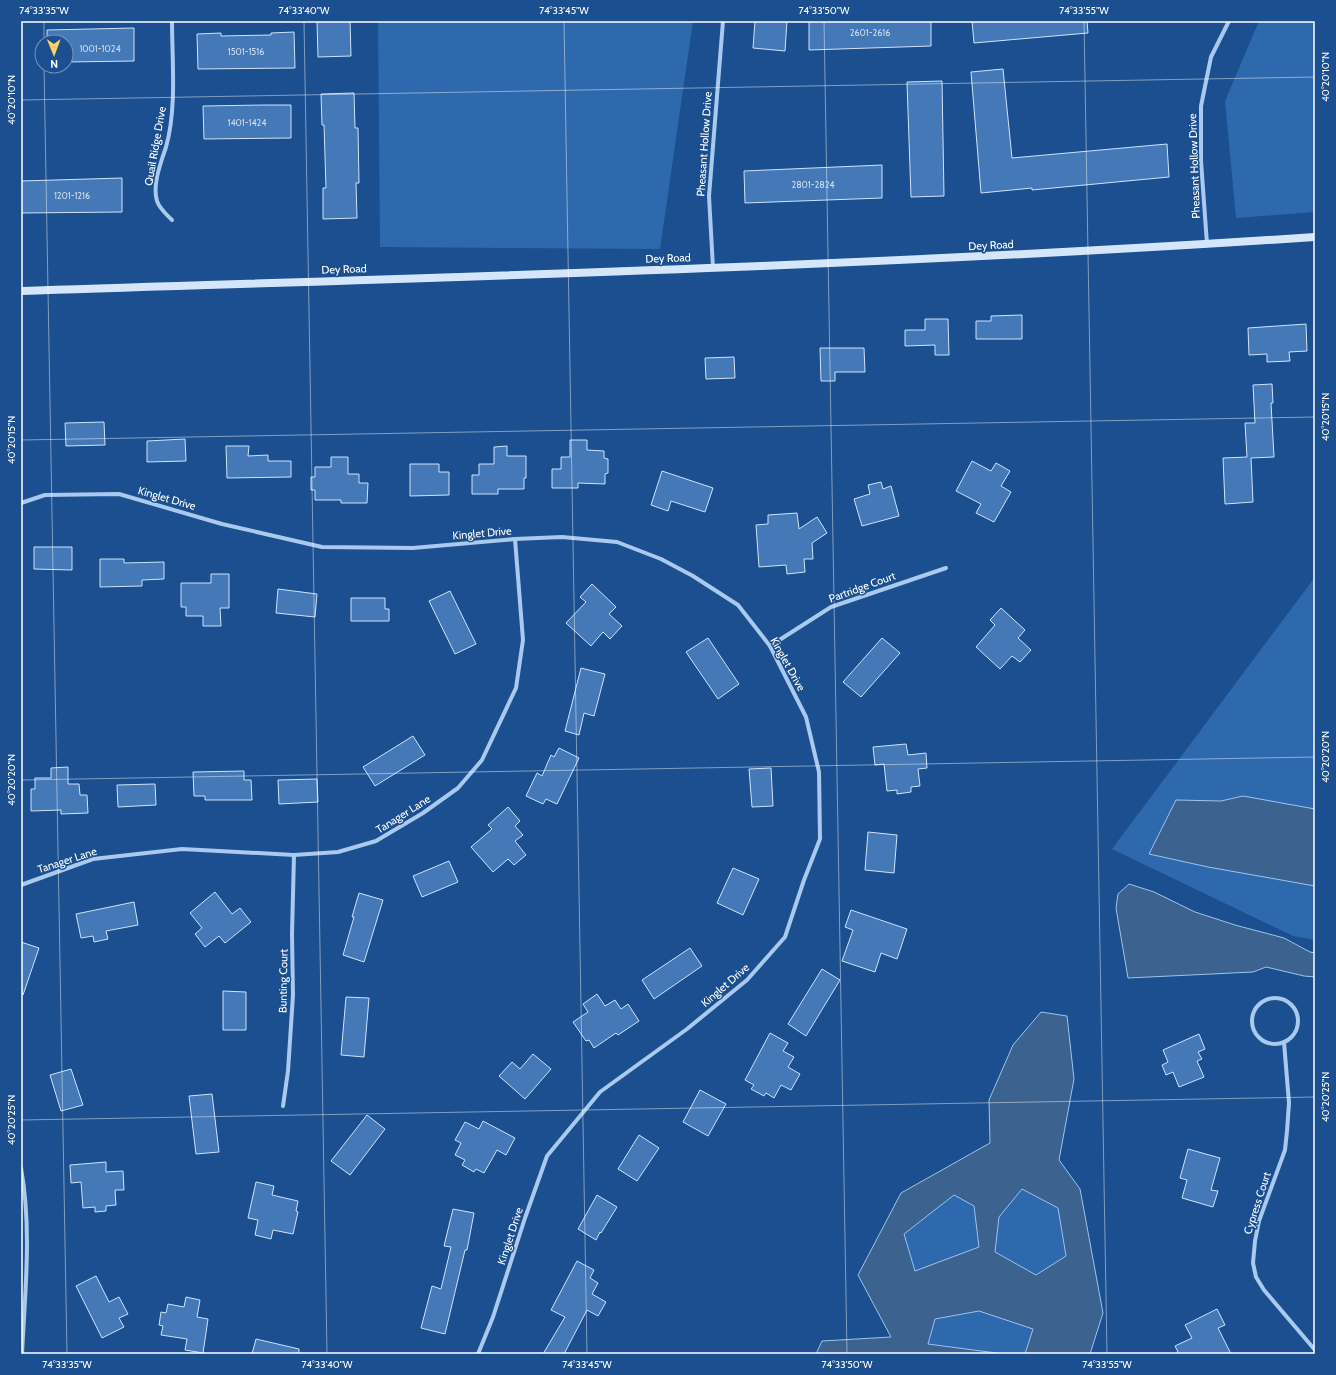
<svg xmlns="http://www.w3.org/2000/svg" width="1336" height="1375" viewBox="0 0 1336 1375" font-family="Cabin,sans-serif">
  <style>
    .green { fill: #2e69ad }
    .water { fill: #3c6290; stroke: #9cc4f0; fill-rule: evenodd }
    .building { fill: #4478b7; stroke: #cfe3fa }
    .lines { fill: none; stroke-linecap: round; stroke-linejoin: round }
    .street { stroke: #a9c9ee; stroke-width: 4 }
    .secondary { stroke: #d6e6fa; stroke-width: 8 }
    .ticks { fill: none; stroke: #fff; stroke-width: 1; stroke-opacity: 0.45 }
    .labels { text-anchor: middle; stroke-width: 3; stroke-linejoin: round; paint-order: stroke }
    .number-label { font-size: 9px; fill: #d0dded }
    .street-label { font-size: 11px; fill: #fff; stroke: #1b4f8f }
    .neatline { fill: none; stroke: #fff; stroke-width: 1.5 }
    .ticks-label { font-size: 10px; text-anchor: middle; fill: #fff }
  </style>
  <rect width="100%" height="100%" fill="#1b4f8f"/>
  <g class="green">
    <polygon points="378,21 693,21 660,249 380,247"/>
    <polygon points="1259,21 1315,21 1315,212 1236,218 1225,101"/>
    <polygon points="1315,577 1315,940 1293,936 1112,849"/>
    <polygon points="1022,1189 1058,1208 1066,1256 1036,1275 995,1252 999,1217"/>
    <polygon points="954,1195 974,1206 979,1248 915,1271 904,1234"/>
    <polygon points="979,1311 1034,1329 1025,1354 1004,1354 928,1344 935,1319"/>
  </g>
  <g class="water">
    <polygon points="1243,796 1315,809 1315,886 1208,867 1149,854 1176,800 1221,801"/>
    <polygon points="1129,884 1154,892 1195,912 1235,925 1284,938 1310,952 1315,953 1315,977 1304,976 1266,967 1253,972 1128,978 1116,908 1118,894"/>
    <path d="M1041 1012 1067 1016 1074 1079 1059 1160 1080 1189 1103 1313 1090 1354H1025L1033 1329 979 1311 935 1319 928 1344 1004 1354H816L822 1341 891 1337 858 1275 901 1193 990 1143 989 1100 1013 1045ZM1022 1189 1058 1208 1066 1256 1036 1275 995 1252 999 1217ZM954 1195 974 1206 979 1247 915 1271 904 1234Z"/>
  </g>
  <g class="building">
    <polygon points="317,21 350,21 351,56 318,57"/>
    <polygon points="755,21 787,21 785,51 753,48"/>
    <polygon points="809,21 931,21 931,46 809,50"/>
    <polygon points="972,21 1087,21 1088,33 974,43"/>
    <polygon points="134,28 134,61 66,62 66,42 47,42 47,30"/>
    <polygon points="294,32 295,68 198,69 197,34 221,33 221,36 271,35 271,33"/>
    <polygon points="1003,69 1012,158 1167,144 1169,177 1032,190 1032,188 981,193 971,72"/>
    <polygon points="942,81 944,196 911,197 907,82"/>
    <polygon points="354,93 355,128 358,128 359,183 356,183 357,218 323,219 323,188 326,188 324,125 322,125 321,94"/>
    <polygon points="264,105 291,105 291,138 204,139 203,106"/>
    <polygon points="882,165 882,198 745,203 744,171"/>
    <polygon points="122,178 122,212 21,213 21,181"/>
    <polygon points="1022,315 1022,339 976,339 976,321 991,321 991,316"/>
    <polygon points="925,319 948,319 949,355 935,355 935,345 905,346 905,330 925,330"/>
    <polygon points="1306,324 1307,351 1289,352 1290,361 1267,362 1267,354 1249,355 1248,328"/>
    <polygon points="820,348 864,348 865,372 835,372 835,381 821,381"/>
    <polygon points="734,357 735,378 706,379 705,358"/>
    <polygon points="1272,384 1273,403 1271,403 1274,457 1251,458 1253,502 1225,504 1223,458 1247,457 1245,423 1255,423 1253,385"/>
    <polygon points="104,422 105,445 66,446 65,423"/>
    <polygon points="185,439 186,461 147,462 147,441"/>
    <polygon points="570,440 587,440 587,450 604,451 604,458 608,459 608,473 605,474 605,484 578,483 578,488 552,488 552,469 561,469 561,457 570,457"/>
    <polygon points="226,446 249,446 248,456 268,455 268,461 291,461 291,477 227,478"/>
    <polygon points="507,446 507,456 526,456 526,478 524,478 524,489 498,489 498,494 472,494 472,475 479,475 479,464 494,464 494,447"/>
    <polygon points="331,457 348,457 348,474 359,474 359,483 368,483 367,503 341,503 341,500 315,500 315,490 311,490 311,477 315,477 315,467 331,467"/>
    <polygon points="972,461 991,471 996,463 1010,471 1001,486 1011,492 994,522 976,513 981,504 956,491"/>
    <polygon points="410,464 439,464 439,472 449,472 449,495 410,496"/>
    <polygon points="662,471 713,488 705,512 671,501 668,511 651,505"/>
    <polygon points="881,482 883,489 891,486 899,516 862,526 854,499 870,494 868,485"/>
    <polygon points="797,513 799,529 817,517 827,533 812,543 813,559 804,559 805,572 787,574 786,565 759,567 756,525 768,524 768,515"/>
    <polygon points="34,547 72,547 72,570 34,569"/>
    <polygon points="100,559 124,559 124,563 164,562 164,579 142,580 142,586 100,587"/>
    <polygon points="211,574 229,574 229,608 220,608 221,626 203,626 203,616 186,616 186,607 181,607 181,583 211,583"/>
    <polygon points="592,584 616,607 609,614 622,626 610,639 603,632 591,646 566,623 586,602 580,597"/>
    <polygon points="278,589 317,594 315,617 276,613"/>
    <polygon points="450,591 476,644 455,654 429,601"/>
    <polygon points="351,598 385,598 385,609 389,609 389,621 351,621"/>
    <polygon points="1001,608 1025,630 1018,638 1031,650 1020,662 1012,656 1000,669 976,647 995,625 990,620"/>
    <polygon points="708,638 739,684 718,699 686,652"/>
    <polygon points="882,638 900,653 861,697 843,682"/>
    <polygon points="581,668 605,674 594,716 584,713 579,735 565,731"/>
    <polygon points="413,736 425,755 375,786 363,767"/>
    <polygon points="906,744 908,755 926,753 927,768 918,769 920,786 911,787 911,792 897,794 897,790 887,791 884,764 875,765 873,747"/>
    <polygon points="559,748 579,758 557,804 546,799 543,804 526,796 537,773 542,776 551,755 554,757"/>
    <polygon points="68,767 68,784 79,784 80,795 87,795 88,813 61,814 61,810 31,811 31,789 35,789 35,778 51,778 51,768"/>
    <polygon points="771,768 773,806 752,807 749,769"/>
    <polygon points="244,771 244,780 251,780 252,800 205,800 205,796 194,796 193,772"/>
    <polygon points="317,779 318,802 279,804 278,780"/>
    <polygon points="155,784 156,805 118,807 117,785"/>
    <polygon points="508,807 520,821 515,826 523,835 515,841 526,855 514,865 508,859 493,872 471,847 492,829 488,825"/>
    <polygon points="868,832 897,835 894,873 865,870"/>
    <polygon points="449,861 458,882 422,897 413,876"/>
    <polygon points="733,868 759,879 743,915 717,903"/>
    <polygon points="215,892 232,914 240,908 251,922 225,943 219,936 205,947 195,934 202,928 190,913"/>
    <polygon points="359,893 383,900 364,962 343,955 354,917 352,917"/>
    <polygon points="134,902 138,925 106,931 108,939 94,942 93,936 81,938 76,914"/>
    <polygon points="851,910 907,929 897,959 881,953 875,972 842,961 853,930 845,927"/>
    <polygon points="21,942 39,948 23,995 21,994"/>
    <polygon points="690,948 702,966 654,999 642,980"/>
    <polygon points="822,969 840,980 806,1036 788,1024"/>
    <polygon points="223,991 246,992 246,1030 223,1030"/>
    <polygon points="597,994 605,1006 615,1000 621,1009 628,1004 639,1021 618,1035 616,1033 594,1048 589,1040 586,1041 573,1022 588,1012 583,1004"/>
    <polygon points="346,997 369,998 364,1057 341,1055"/>
    <polygon points="770,1033 788,1043 783,1051 794,1057 788,1067 800,1074 791,1090 781,1085 774,1098 766,1093 764,1096 751,1089 754,1085 745,1080"/>
    <polygon points="1199,1034 1205,1049 1198,1052 1202,1059 1197,1061 1204,1077 1179,1087 1173,1072 1166,1075 1162,1065 1168,1062 1163,1050"/>
    <polygon points="533,1054 551,1069 525,1099 499,1076 512,1062 520,1069"/>
    <polygon points="71,1069 83,1105 61,1111 50,1075"/>
    <polygon points="700,1090 726,1104 708,1136 683,1122"/>
    <polygon points="212,1094 219,1152 196,1154 189,1096"/>
    <polygon points="367,1115 385,1129 350,1175 331,1161"/>
    <polygon points="483,1121 515,1138 506,1155 497,1150 484,1173 476,1169 474,1172 462,1165 465,1160 455,1155 461,1143 455,1140 465,1122 479,1129"/>
    <polygon points="639,1135 659,1148 637,1181 618,1169"/>
    <polygon points="1188,1149 1220,1158 1211,1190 1218,1191 1213,1207 1182,1198 1187,1180 1180,1178"/>
    <polygon points="106,1162 106,1172 123,1171 124,1190 115,1190 116,1205 106,1206 106,1211 95,1212 95,1207 83,1208 81,1182 71,1183 70,1165"/>
    <polygon points="256,1182 274,1186 272,1195 298,1201 296,1211 298,1212 293,1234 273,1230 271,1239 255,1235 258,1220 248,1218"/>
    <polygon points="597,1195 617,1207 601,1233 600,1232 596,1240 578,1229"/>
    <polygon points="453,1209 474,1213 467,1250 465,1250 445,1334 421,1328 432,1286 441,1289 451,1247 444,1246"/>
    <polygon points="577,1261 594,1270 590,1278 598,1283 592,1294 606,1302 598,1316 587,1310 564,1354 543,1354 565,1317 551,1310"/>
    <polygon points="96,1276 109,1302 119,1297 128,1314 119,1318 124,1327 102,1338 76,1286"/>
    <polygon points="186,1297 200,1300 197,1317 208,1319 203,1353 185,1350 187,1339 161,1335 163,1326 159,1325 161,1312 166,1313 168,1304 184,1307"/>
    <polygon points="1217,1309 1225,1325 1218,1328 1231,1354 1179,1354 1175,1346 1192,1338 1185,1325"/>
    <polygon points="256,1339 299,1349 299,1354 252,1354"/>
  </g>
  <g class="lines">
    <g class="street">
      <path d="M172 21C172 60 177 109 166 147 161 162 152 185 157 201 159 208 167 215 172 220"/>
      <polyline points="1207,244 1201,161 1201,106 1211,57 1229,21"/>
      <polyline points="713,268 709,196 723,21"/>
      <polyline points="21,503 45,495 119,494 222,524 322,547 413,548 515,539 562,537 617,542 661,559 693,576 738,605 770,646 806,717 819,772 820,839 804,880 785,937 747,980 687,1029 600,1092 547,1156 525,1218 493,1317 478,1354"/>
      <polyline points="770,646 831,607 946,568"/>
      <polyline points="21,885 93,859 182,849 294,855 338,852 376,841 423,813 458,788 482,760 516,688 523,640 515,539"/>
      <circle cx="1275" cy="1021" r="23"/>
      <polyline points="1284,1042 1289,1103 1287,1131 1285,1150 1259,1221 1255,1241 1253,1263 1256,1277 1264,1290 1315,1350"/>
      <polyline points="283,1106 288,1071 293,995 292,934 294,855"/>
      <path d="M21 1168C32 1228 25 1293 22 1354"/>
    </g>
    <path class="secondary" d="M21 291C452 277 884 266 1315 237"/>
  </g>
  <path class="ticks" d="M44 21V42M304 21 327 1354M564 21 587 1354M824 21 847 1354M1084 21 1107 1354M44 66 67 1354M21 100 1315 77M21 440 1315 417M21 780 1315 757M21 1120 1315 1097"/>
  <g class="labels">
    <g class="number-label">
      <text x="870" y="36">2601-2616</text>
      <text x="100" y="52">1001-1024</text>
      <text x="246" y="55">1501-1516</text>
      <text x="247" y="126">1401-1424</text>
      <text x="813" y="188">2801-2824</text>
      <text x="72" y="199">1201-1216</text>
    </g>
    <g class="street-label">
      <text transform="translate(704 144) rotate(-86)" y="4">Pheasant Hollow Drive</text>
      <text transform="translate(155 146) rotate(-80)" y="4">Quail Ridge Drive</text>
      <text transform="translate(1194 166) rotate(-92)" y="4">Pheasant Hollow Drive</text>
      <text transform="translate(991 245) rotate(-3)" y="4">Dey Road</text>
      <text transform="translate(668 258) rotate(-2)" y="4">Dey Road</text>
      <text transform="translate(344 269) rotate(-2)" y="4">Dey Road</text>
      <text transform="translate(167 498) rotate(16)" y="4">Kinglet Drive</text>
      <text transform="translate(482 533) rotate(-5)" y="4">Kinglet Drive</text>
      <text transform="translate(862 587) rotate(-20)" y="4">Partridge Court</text>
      <text transform="translate(788 664) rotate(61)" y="4">Kinglet Drive</text>
      <text transform="translate(403 814) rotate(-32)" y="4">Tanager Lane</text>
      <text transform="translate(67 860) rotate(-18)" y="4">Tanager Lane</text>
      <text transform="translate(283 981) rotate(-89)" y="4">Bunting Court</text>
      <text transform="translate(725 985) rotate(-41)" y="4">Kinglet Drive</text>
      <text transform="translate(1257 1203) rotate(-72)" y="4">Cypress Court</text>
      <text transform="translate(510 1236) rotate(-72)" y="4">Kinglet Drive</text>
    </g>
  </g>
  <rect width="1336" height="1375" fill="none" stroke="#1b4f8f" stroke-width="44"/>
  <g transform="translate(54 54) rotate(179)"><circle r="19" fill="#1b4f8f" stroke="#7695bc"/>
  <path d="M0-3L7 15L0 10L-7 15Z" fill="#ffd166"/>
  <text y="-6" font-size="11" font-weight="bold" text-anchor="middle" fill="#ffffff">N</text>
  </g>
  <rect x="22" y="22" width="1292" height="1331" class="neatline"/>
  <g class="ticks-label">
    <text x="44" y="14">74°33'35"W</text>
    <text x="304" y="14">74°33'40"W</text>
    <text x="564" y="14">74°33'45"W</text>
    <text x="824" y="14">74°33'50"W</text>
    <text x="1084" y="14">74°33'55"W</text>
    <text transform="translate(1325 77) rotate(-90)" y="4">40°20'10"N</text>
    <text transform="translate(11 100) rotate(-90)" y="4">40°20'10"N</text>
    <text transform="translate(1325 417) rotate(-90)" y="4">40°20'15"N</text>
    <text transform="translate(11 440) rotate(-90)" y="4">40°20'15"N</text>
    <text transform="translate(1325 757) rotate(-90)" y="4">40°20'20"N</text>
    <text transform="translate(11 780) rotate(-90)" y="4">40°20'20"N</text>
    <text transform="translate(1325 1097) rotate(-90)" y="4">40°20'25"N</text>
    <text transform="translate(11 1120) rotate(-90)" y="4">40°20'25"N</text>
    <text x="67" y="1368">74°33'35"W</text>
    <text x="327" y="1368">74°33'40"W</text>
    <text x="587" y="1368">74°33'45"W</text>
    <text x="847" y="1368">74°33'50"W</text>
    <text x="1107" y="1368">74°33'55"W</text>
  </g>
</svg>
